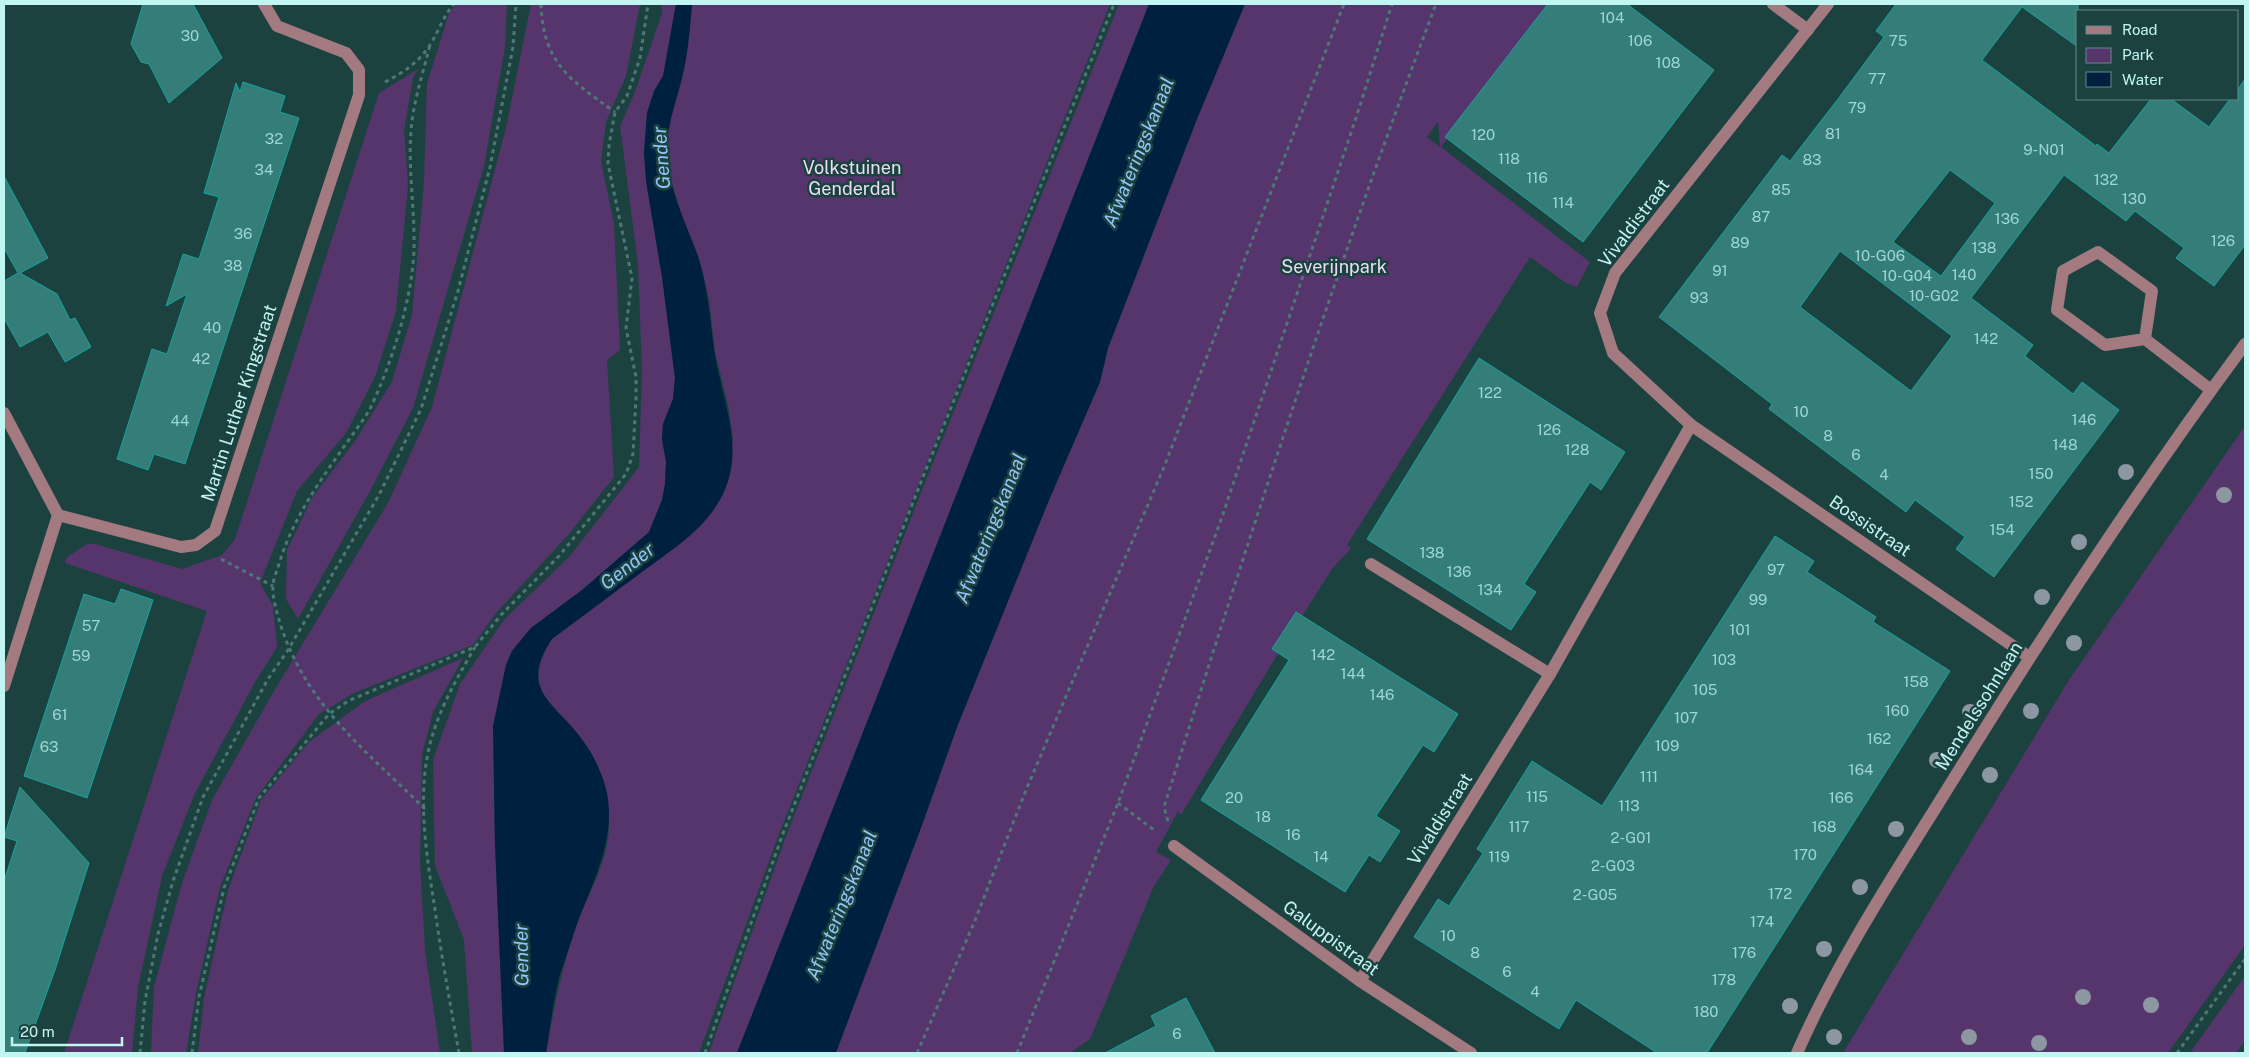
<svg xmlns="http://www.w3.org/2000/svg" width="2249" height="1057" viewBox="0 0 2249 1057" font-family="'Public Sans',sans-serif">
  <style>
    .green { fill: #56356d; fill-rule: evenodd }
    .water { fill: #002040 }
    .building { fill: #357d79; stroke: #13a59e; fill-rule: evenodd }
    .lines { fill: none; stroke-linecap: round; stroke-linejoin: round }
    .path { stroke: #4d7875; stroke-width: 3; stroke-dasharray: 4 4; stroke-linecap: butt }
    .minor { stroke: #a27a80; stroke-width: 12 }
    .tree { fill: #8c97a2 }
    .labels { text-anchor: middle; stroke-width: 5; stroke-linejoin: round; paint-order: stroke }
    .number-label { font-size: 15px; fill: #9dd7d3 }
    .park-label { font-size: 18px; fill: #e8ddf2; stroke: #1c4240 }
    .street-label { font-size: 18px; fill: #c0f5f1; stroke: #1c4240 }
    .water-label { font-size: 19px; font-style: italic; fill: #93c5f8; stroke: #1c4240 }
  </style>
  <rect width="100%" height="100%" fill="#1c4240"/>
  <g class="green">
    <polygon points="457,4 507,4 505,47 484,166 413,408 370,491 298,619 286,599 287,550 312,498 355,441 392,382 412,315 424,183 427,84 449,13"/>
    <polygon points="531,4 640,4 626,76 606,122 601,161 614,224 620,350 607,360 614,477 568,535 496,613 473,645 354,693 319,714 256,798 220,887 196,993 186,1053 151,1053 154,987 182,883 212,800 271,696 388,503 432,407 506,128"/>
    <polygon points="662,4 676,4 663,76 654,91 647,113 644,152 646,181 662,277 675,378 673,399 663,424 662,439 666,462 665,484 662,500 649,532 582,590 531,628 512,651 506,665 493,726 495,845 504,1053 472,1053 464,940 435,865 433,760 460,684 488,643 504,620 570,556 639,467 642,371 638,264 620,126 635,92 662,13"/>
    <path d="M692 4H1110L779 834 699 1053H546C554 1009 562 966 577 924 589 892 610 859 609 823 608 797 599 762 583 741 555 702 518 692 552 639L671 550 702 524 733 439 729 409 715 351 709 299 698 257 684 223 668 170 667 138 670 118 682 79 689 36Z"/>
    <polygon points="1119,4 1149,4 737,1053 709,1053 785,839 926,480"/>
    <path d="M1245 4H1550L1441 147 1590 262 1577 287 1566 283 1530 257 1347 545 1351 548 1332 569 1271 665 1181 815 1178 811 1156 852 1171 860 1154 886 1090 1039 1070 1053H835L922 825 957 727 1049 500 1100 382 1108 348 1197 119ZM1438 122 1440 147 1427 137Z"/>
    <polygon points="418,69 413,78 404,130 408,185 396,311 375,377 346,433 297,491 260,583 273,606 277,647 254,684 195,793 162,876 138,987 132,1053 64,1053 207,611 65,563 67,557 87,544 95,544 182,569 222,555 235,539 379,93"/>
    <polygon points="2245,426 2245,945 2168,1053 1843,1053 2069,680"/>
    <polygon points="463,658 433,712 422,755 420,863 425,951 440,1053 198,1053 204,998 228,890 261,800 309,742 365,701"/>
    <polygon points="2245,976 2245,1041 2236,1053 2190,1053"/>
  </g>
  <g class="water">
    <path d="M676 4H692C690 29 688 54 682 78 674 110 662 138 669 171 674 201 688 228 698 256 708 287 710 318 714 349 724 413 756 466 702 524 686 541 665 555 646 569 615 592 584 615 552 639 517 692 556 702 583 741 594 755 603 775 607 793 616 840 593 881 577 924 571 942 565 960 559 978 553 1002 550 1029 546 1053H504L495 845 493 726 506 665 512 651 531 628 582 590 649 532 662 500 665 484 666 462 662 439 663 424 673 399 675 378 662 277 646 181 644 152 647 113 654 91 663 76Z"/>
    <polygon points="1149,4 1245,4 1197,119 1108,348 1100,382 1049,500 957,727 922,825 837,1050 835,1053 737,1053"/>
  </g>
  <g class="building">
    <polygon points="143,4 193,4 222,58 169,103 149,64 141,62 131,44"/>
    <polygon points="1548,4 1627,4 1714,70 1583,242 1445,137"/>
    <path d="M1896 4H2078V47L2022 7 1982 60 2096 146 2097 144 2109 153 2151 99H2171L2209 127 2230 99H2238V89L2245 79V245L2214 286 2176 258 2184 248 2135 211 2126 221 2064 175 1971 298 2033 345 2025 356 2073 394 2082 382 2119 410 1994 577 1956 549 1965 537 1915 500 1906 512 1769 409 1772 404 1659 317 1782 155 1790 161 1838 99 1884 37 1876 31ZM1950 170 1995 203 1941 276 1893 242ZM1840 251 1952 336 1911 391 1800 307Z"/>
    <polygon points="243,82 285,96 280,112 299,118 185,464 154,454 148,470 117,459 152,349 167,354 187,294 166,306 183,254 199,259 219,197 204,193 236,83 240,92"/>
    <polygon points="4,176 48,258 20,273 57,294 70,320 75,318 91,347 65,362 48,332 20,347 4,318 4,281 18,273 4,248"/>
    <polygon points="1479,358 1625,452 1601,490 1590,482 1524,584 1536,592 1511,630 1367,539"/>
    <polygon points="1775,536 1814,561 1807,572 1876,617 1873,622 1950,671 1707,1053 1657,1053 1576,1000 1559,1029 1414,937 1438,899 1449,906 1483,853 1477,849 1532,761 1602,806"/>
    <polygon points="121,589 153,600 87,798 24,776 84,594 115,604"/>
    <polygon points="1296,612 1458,714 1434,752 1423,745 1376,816 1400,831 1380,862 1369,855 1345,892 1201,800 1289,660 1272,649"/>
    <polygon points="20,787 89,863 55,970 25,1053 4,1053 4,881 17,841 4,837"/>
    <polygon points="1186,998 1215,1053 1105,1053 1156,1026 1151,1016"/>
  </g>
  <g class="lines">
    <g class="path">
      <path d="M541 4C543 63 570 80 615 112"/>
      <path d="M385 82C403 73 419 62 430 45 439 31 443 16 454 4"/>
      <polyline points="221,559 273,586"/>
      <polyline points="1118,803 1154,830"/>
      <path d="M425 809C366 751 305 704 280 623 277 612 272 598 273 586 273 579 277 571 279 564 296 507 336 460 369 411 391 365 412 301 414 250 415 210 408 171 411 131 413 103 423 73 430 45"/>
      <path d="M1168 821 1164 807C1249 537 1336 268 1436 4"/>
      <polyline points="140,1053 145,1001 158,934 173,881 203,797 268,679 288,650 379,495 421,409 458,291 490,167 513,47 516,4"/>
      <polyline points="192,1053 199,997 224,888 259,798 329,714 348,701 475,647 501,615 559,556 626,474 633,454 636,398 636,377 626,328 632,278 608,164 609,145 615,112 627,96 640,58 648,4"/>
      <path d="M459 1053C450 1003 441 953 434 903 426 852 417 795 430 744 439 709 457 678 475 647"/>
      <polyline points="705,1053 782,836 923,477 1114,4"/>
      <polyline points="917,1053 974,923 1026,790 1164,467 1344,4"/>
      <polyline points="1017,1053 1118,803 1222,517 1356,118 1392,4"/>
      <polyline points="2177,1053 2245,959"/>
    </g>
    <g class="minor">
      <polyline points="1773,4 1808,30"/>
      <polyline points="2145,339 2105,345 2057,310 2063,271 2098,252 2152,291 2145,339 2211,390"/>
      <polyline points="4,413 58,515"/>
      <polyline points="1691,425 2029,657"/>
      <polyline points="1371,564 1550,674"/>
      <polyline points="4,686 58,515 181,547 196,545 215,531 359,95 359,70 346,53 277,26 264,4"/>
      <polyline points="1174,846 1360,981 1471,1053"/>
      <polyline points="1360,981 1550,674 1691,425 1613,353 1600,313 1615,273 1828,4"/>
      <path d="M1797 1053C1840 955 1900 866 1956 775 2047 628 2142 483 2245 344"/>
    </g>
  </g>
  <g class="tree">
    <circle cx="2126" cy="472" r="8"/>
    <circle cx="2224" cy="495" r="8"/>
    <circle cx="2079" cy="542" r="8"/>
    <circle cx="2042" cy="597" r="8"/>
    <circle cx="2074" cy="643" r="8"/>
    <circle cx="2031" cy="711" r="8"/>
    <circle cx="1970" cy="712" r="8"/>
    <circle cx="1937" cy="760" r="8"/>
    <circle cx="1990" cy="775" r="8"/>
    <circle cx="1896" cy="829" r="8"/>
    <circle cx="1860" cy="887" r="8"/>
    <circle cx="1824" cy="949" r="8"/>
    <circle cx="2083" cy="997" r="8"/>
    <circle cx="2151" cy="1005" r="8"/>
    <circle cx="1790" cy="1006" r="8"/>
    <circle cx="1834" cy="1037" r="8"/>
    <circle cx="1969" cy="1037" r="8"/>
    <circle cx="2039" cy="1043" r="8"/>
  </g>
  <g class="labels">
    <g class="number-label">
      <text x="1612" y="23">104</text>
      <text x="190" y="41">30</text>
      <text x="1640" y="46">106</text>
      <text x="1898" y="46">75</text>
      <text x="1668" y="68">108</text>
      <text x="1877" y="84">77</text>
      <text x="1857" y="113">79</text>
      <text x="1833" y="139">81</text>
      <text x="1483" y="140">120</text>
      <text x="274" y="144">32</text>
      <text x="2044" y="155">9-N01</text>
      <text x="1509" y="164">118</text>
      <text x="1812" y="165">83</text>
      <text x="264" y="175">34</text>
      <text x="1537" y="183">116</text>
      <text x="2106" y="185">132</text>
      <text x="1781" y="195">85</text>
      <text x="2134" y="204">130</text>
      <text x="1563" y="208">114</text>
      <text x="1761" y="222">87</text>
      <text x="2007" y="224">136</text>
      <text x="243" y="239">36</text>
      <text x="2223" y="246">126</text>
      <text x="1740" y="248">89</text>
      <text x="1984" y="253">138</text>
      <text x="1880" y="261">10-G06</text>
      <text x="233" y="271">38</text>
      <text x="1720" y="276">91</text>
      <text x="1964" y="280">140</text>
      <text x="1907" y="281">10-G04</text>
      <text x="1934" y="301">10-G02</text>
      <text x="1699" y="303">93</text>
      <text x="212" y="333">40</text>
      <text x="1986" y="344">142</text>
      <text x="201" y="364">42</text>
      <text x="1490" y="398">122</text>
      <text x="1801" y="417">10</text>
      <text x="2084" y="425">146</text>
      <text x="180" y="426">44</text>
      <text x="1549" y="435">126</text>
      <text x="1828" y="441">8</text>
      <text x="2065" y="450">148</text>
      <text x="1577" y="455">128</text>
      <text x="1856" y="460">6</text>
      <text x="2041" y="479">150</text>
      <text x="1884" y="480">4</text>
      <text x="2021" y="507">152</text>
      <text x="2002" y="535">154</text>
      <text x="1432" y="558">138</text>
      <text x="1776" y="575">97</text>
      <text x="1459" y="577">136</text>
      <text x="1490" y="595">134</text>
      <text x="1758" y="605">99</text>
      <text x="91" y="631">57</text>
      <text x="1740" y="635">101</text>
      <text x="1323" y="660">142</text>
      <text x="81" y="661">59</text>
      <text x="1724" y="665">103</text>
      <text x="1353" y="679">144</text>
      <text x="1916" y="687">158</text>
      <text x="1705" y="695">105</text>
      <text x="1382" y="700">146</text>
      <text x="1897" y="716">160</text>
      <text x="60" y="720">61</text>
      <text x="1686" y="723">107</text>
      <text x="1879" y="744">162</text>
      <text x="1667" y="751">109</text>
      <text x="49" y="752">63</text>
      <text x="1861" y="775">164</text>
      <text x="1649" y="782">111</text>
      <text x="1537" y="802">115</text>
      <text x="1234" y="803">20</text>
      <text x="1841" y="803">166</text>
      <text x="1629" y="811">113</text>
      <text x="1263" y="822">18</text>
      <text x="1519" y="832">117</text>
      <text x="1824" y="832">168</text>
      <text x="1293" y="840">16</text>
      <text x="1631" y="843">2-G01</text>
      <text x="1805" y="860">170</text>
      <text x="1321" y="862">14</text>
      <text x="1499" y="862">119</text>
      <text x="1613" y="871">2-G03</text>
      <text x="1780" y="899">172</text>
      <text x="1595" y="900">2-G05</text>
      <text x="1762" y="927">174</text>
      <text x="1448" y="941">10</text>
      <text x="1475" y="958">8</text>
      <text x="1744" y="958">176</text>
      <text x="1507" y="977">6</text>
      <text x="1724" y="985">178</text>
      <text x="1535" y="997">4</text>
      <text x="1706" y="1017">180</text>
      <text x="1177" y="1039">6</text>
    </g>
    <g class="park-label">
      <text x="852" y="174">Volkstuinen<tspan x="852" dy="21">Genderdal</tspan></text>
      <text x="1334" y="273">Severijnpark</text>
    </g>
    <g class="street-label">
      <text transform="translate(1634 223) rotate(-53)" y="6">Vivaldistraat</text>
      <text transform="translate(239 403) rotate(-72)" y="6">Martin Luther Kingstraat</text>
      <text transform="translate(1870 526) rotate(34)" y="6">Bossistraat</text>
      <text transform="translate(1979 706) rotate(-58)" y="6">Mendelssohnlaan</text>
      <text transform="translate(1440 819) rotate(-58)" y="6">Vivaldistraat</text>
      <text transform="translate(1331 938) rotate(36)" y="6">Galuppistraat</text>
    </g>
    <g class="water-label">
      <text transform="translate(1138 152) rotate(-68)" y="7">Afwateringskanaal</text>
      <text transform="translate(661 158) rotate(-94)" y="7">Gender</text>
      <text transform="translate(990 528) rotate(-68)" y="7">Afwateringskanaal</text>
      <text transform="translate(627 566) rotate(-38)" y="7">Gender</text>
      <text transform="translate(841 905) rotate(-68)" y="7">Afwateringskanaal</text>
      <text transform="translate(521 955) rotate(-91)" y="7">Gender</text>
    </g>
  </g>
  <rect width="2249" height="1057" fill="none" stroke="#c0f5f1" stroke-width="10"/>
  <rect x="2076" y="10" width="162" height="90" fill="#1c4240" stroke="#5e8a87"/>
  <rect x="2086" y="26" width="25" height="8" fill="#a27a80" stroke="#5e8a87"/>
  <text x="2122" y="35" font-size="15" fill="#c0f5f1">Road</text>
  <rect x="2086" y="48" width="25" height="15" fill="#56356d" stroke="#5e8a87"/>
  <text x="2122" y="60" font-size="15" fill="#c0f5f1">Park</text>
  <rect x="2086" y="72" width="25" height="15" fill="#002040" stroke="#5e8a87"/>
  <text x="2122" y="85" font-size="15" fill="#c0f5f1">Water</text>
  <path d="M12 1037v8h110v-8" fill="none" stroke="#c0f5f1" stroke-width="2.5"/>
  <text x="20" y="1037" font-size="15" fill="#c0f5f1" stroke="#1c4240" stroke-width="4" paint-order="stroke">20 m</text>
</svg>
